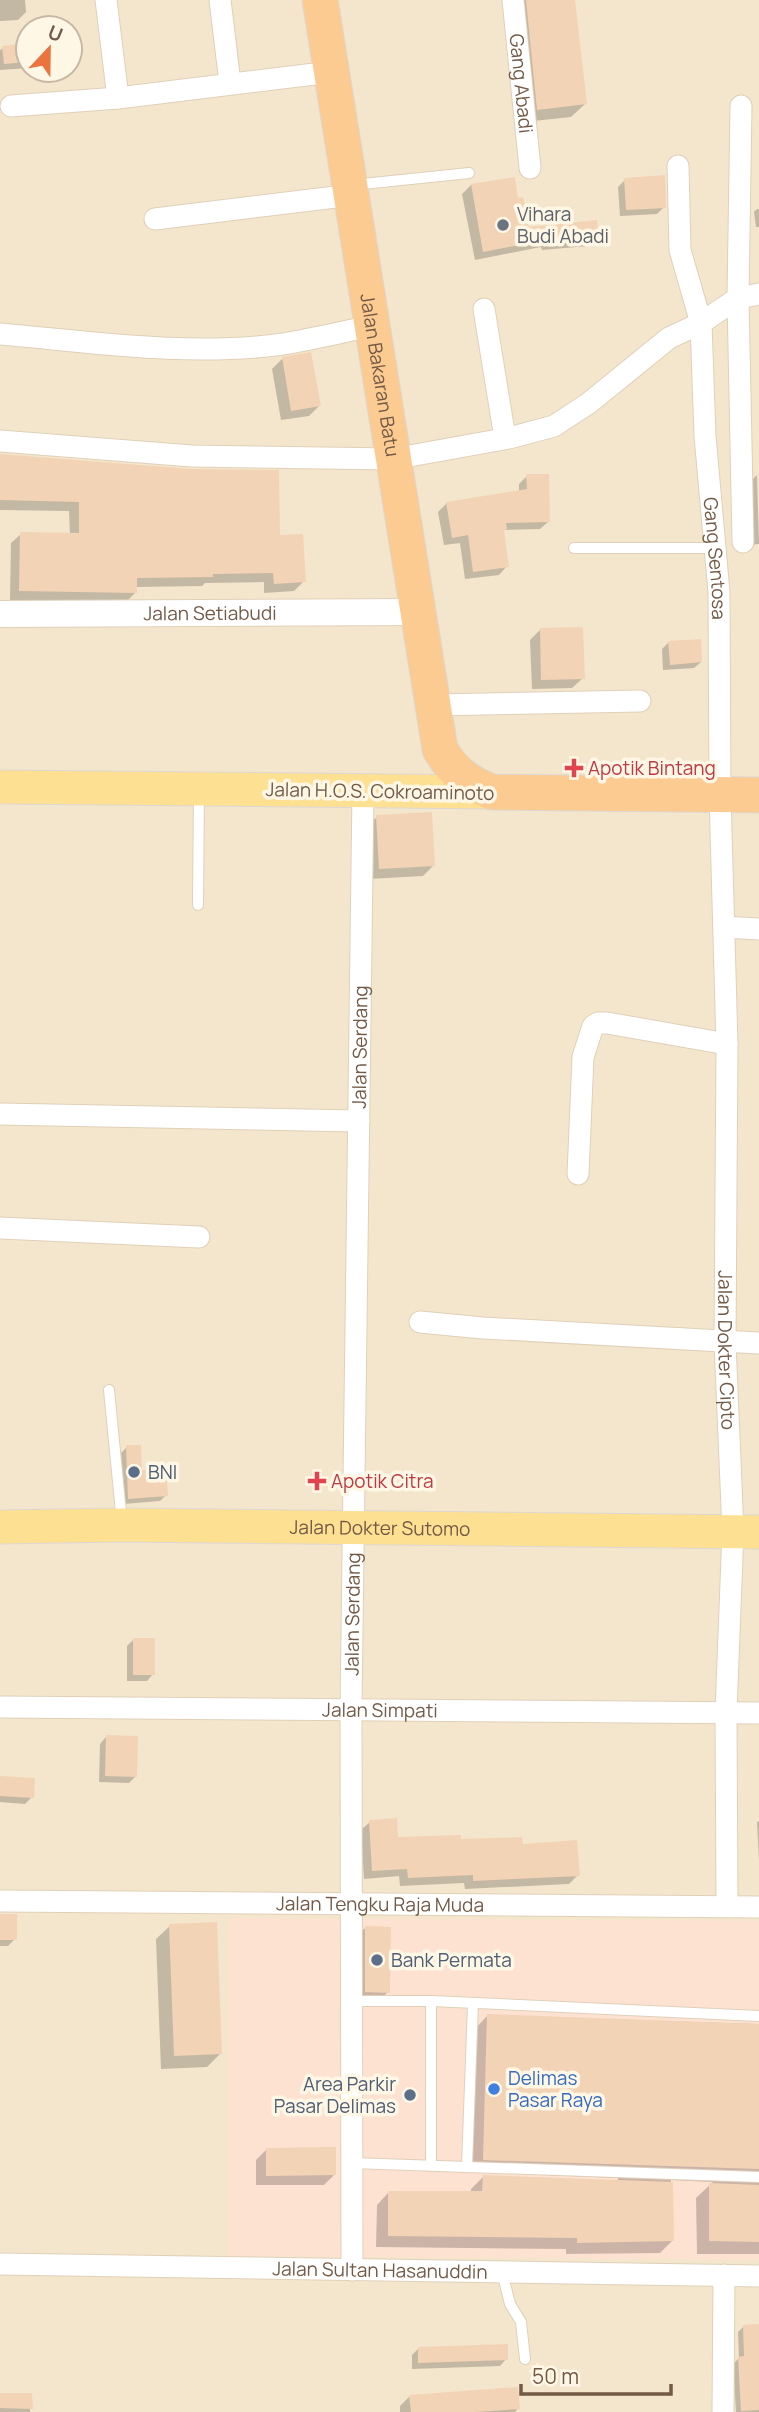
<svg xmlns="http://www.w3.org/2000/svg" width="759" height="2412" viewBox="0 0 759 2412" font-family="Manrope,sans-serif">
  <style>
    .residential { fill: #f4e6cc; fill-rule: evenodd }
    .commercial { fill: #fee2d1 }
    .shadow { fill: #0003 }
    .building { fill: #f3d3b5 }
    .lines { fill: none; stroke-linecap: round; stroke-linejoin: round }
    .service-casing { stroke: #e0d0ba; stroke-width: 12 }
    .minor-casing { stroke: #e0d0ba; stroke-width: 23 }
    .tertiary-casing { stroke: #e0d0ba; stroke-width: 28 }
    .primary-casing { stroke: #ddd7d3; stroke-width: 35 }
    .trunk-casing { stroke: #ddd7d3; stroke-width: 37 }
    .service { stroke: #fff; stroke-width: 10 }
    .minor { stroke: #fff; stroke-width: 21 }
    .tertiary { stroke: #fff; stroke-width: 26 }
    .primary { stroke: #fee093; stroke-width: 33 }
    .trunk { stroke: #fccb92; stroke-width: 35 }
    .worship-dot { fill: #6b7280; stroke: #fff7e5; stroke-width: 2.5 }
    .health-dot { fill: #e0444e; stroke: #fff7e5; stroke-width: 2.5 }
    .service-dot { fill: #5c6f8a; stroke: #fff7e5; stroke-width: 2.5 }
    .shop-dot { fill: #3f7fe0; stroke: #fff7e5; stroke-width: 2.5 }
    .labels { text-anchor: middle; stroke-width: 7; stroke-linejoin: round; paint-order: stroke }
    .street-label { font-size: 19px; fill: #735a46; stroke: #fff7e5 }
    .worship-label { font-size: 19px; fill: #5b616d; stroke: #fff7e5; text-anchor: start }
    .health-label { font-size: 19px; fill: #be3a42; stroke: #fff7e5; text-anchor: start }
    .service-label { font-size: 19px; fill: #4e5e75; stroke: #fff7e5; text-anchor: start }
    .shop-label { font-size: 19px; fill: #366cbe; stroke: #fff7e5; text-anchor: start }
  </style>
  <rect width="100%" height="100%" fill="#fdf3de"/>
  <path class="residential" d="M0 0H759V2412H0ZM28 28H70V70H28Z"/>
  <polygon class="commercial" points="230,1918 759,1921 759,2260 230,2256"/>
  <g class="shadow">
    <polygon points="0,0 25,0 26,12 18,20 0,21"/>
    <polygon points="511,0 573,0 585,104 571,117 524,122"/>
    <polygon points="75,43 77,58 70,65 70,44"/>
    <polygon points="28,45 28,68 0,70 0,50 3,48"/>
    <polygon points="625,180 664,207 657,214 620,216 618,187"/>
    <polygon points="471,185 516,200 528,228 597,237 588,246 542,250 541,247 475,260 462,194"/>
    <polygon points="757,209 759,209 759,227 756,227 754,212"/>
    <polygon points="282,359 319,406 309,416 281,420 272,369"/>
    <polygon points="0,457 278,537 304,581 294,591 264,593 264,582 205,583 202,586 135,587 135,593 126,602 10,600 11,543 21,534 70,535 69,511 0,510"/>
    <polygon points="757,475 759,544 748,545 744,488"/>
    <polygon points="527,476 549,521 540,529 503,530 507,566 499,575 465,579 460,543 444,545 438,512 447,503 519,492 519,484"/>
    <polygon points="540,630 583,678 572,688 532,689 530,640"/>
    <polygon points="669,642 701,662 694,668 663,670 662,649"/>
    <polygon points="377,817 433,866 423,876 369,879 366,827"/>
    <polygon points="127,1447 140,1471 166,1495 160,1501 123,1504 121,1453"/>
    <polygon points="133,1640 153,1674 147,1681 127,1681 127,1646"/>
    <polygon points="106,1737 136,1776 129,1783 99,1782 100,1744"/>
    <polygon points="0,1778 32,1797 25,1804 0,1802"/>
    <polygon points="759,1821 759,1861 757,1822"/>
    <polygon points="370,1822 396,1839 460,1841 521,1846 578,1875 569,1884 465,1889 464,1883 400,1886 399,1876 364,1879 361,1830"/>
    <polygon points="0,1916 15,1939 8,1946 0,1946"/>
    <polygon points="170,1926 220,2054 207,2067 161,2069 156,1939"/>
    <polygon points="365,1928 388,1992 378,2002 355,2002 355,1938"/>
    <polygon points="487,2016 759,2024 759,2254 697,2254 696,2198 713,2182 671,2180 672,2241 660,2253 566,2254 566,2249 376,2247 377,2205 389,2192 471,2193 471,2189 483,2177 618,2182 618,2178 470,2172 474,2030"/>
    <polygon points="267,2149 334,2175 324,2185 256,2185 256,2160"/>
    <polygon points="744,2326 759,2326 759,2412 736,2412 733,2364 739,2358 738,2332"/>
    <polygon points="418,2349 506,2359 500,2366 412,2369 412,2355"/>
    <polygon points="0,2395 31,2395 30,2412 0,2412"/>
    <polygon points="410,2396 518,2408 515,2412 400,2412 400,2406"/>
  </g>
  <g class="building">
    <polygon points="526,0 575,0 587,104 537,110"/>
    <polygon points="28,43 28,62 4,64 2,46"/>
    <polygon points="665,175 666,208 626,210 624,178"/>
    <polygon points="515,177 518,198 523,197 529,227 597,220 599,238 550,242 550,239 483,252 471,184"/>
    <polygon points="311,352 321,406 291,411 282,357"/>
    <polygon points="0,454 191,469 279,470 280,535 303,534 306,582 274,584 273,573 213,574 213,577 137,578 137,593 19,591 20,532 79,533 79,502 0,500"/>
    <polygon points="526,474 549,474 550,522 506,523 507,529 504,530 509,567 473,572 468,535 452,538 446,502 527,489"/>
    <polygon points="583,627 585,679 541,680 540,628"/>
    <polygon points="701,639 702,662 670,665 668,641"/>
    <polygon points="432,812 435,866 379,869 376,815"/>
    <polygon points="126,1445 141,1445 142,1470 166,1468 168,1496 128,1499"/>
    <rect x="133" y="1638" width="22" height="37"/>
    <polygon points="106,1735 138,1736 137,1777 105,1776"/>
    <polygon points="0,1776 35,1778 34,1798 0,1796"/>
    <polygon points="397,1818 398,1837 461,1835 461,1839 522,1837 523,1844 577,1840 580,1876 473,1881 473,1875 408,1878 407,1869 372,1871 369,1820"/>
    <rect x="0" y="1914" width="17" height="26"/>
    <polygon points="217,1922 222,2054 174,2056 169,1924"/>
    <polygon points="365,1926 391,1927 390,1993 365,1992"/>
    <polygon points="487,2014 759,2024 759,2169 483,2160"/>
    <polygon points="336,2147 336,2175 266,2176 266,2148"/>
    <polygon points="483,2175 673,2182 674,2241 577,2243 577,2238 388,2236 388,2191 482,2191"/>
    <polygon points="709,2183 759,2185 759,2242 709,2241"/>
    <polygon points="759,2324 759,2410 741,2411 738,2357 744,2356 743,2325"/>
    <polygon points="508,2344 508,2360 418,2363 418,2347"/>
    <polygon points="518,2387 520,2409 475,2412 411,2412 409,2395"/>
    <polygon points="0,2393 32,2393 33,2409 0,2408"/>
  </g>
  <g class="lines">
    <g class="service-casing">
      <g id="service">
        <polyline points="353,185 469,173"/>
        <polyline points="574,548 715,548"/>
        <polyline points="198,905 199,792"/>
        <polyline points="109,1390 122,1523"/>
        <polyline points="351,2001 431,2001 759,2016"/>
        <polyline points="352,2163 759,2177"/>
        <polyline points="431,2164 431,2001"/>
        <polyline points="467,2166 473,2003"/>
        <polyline points="502,2272 510,2304 521,2322 525,2359"/>
      </g>
    </g>
    <g class="minor-casing">
      <g id="minor">
        <polyline points="106,0 118,98"/>
        <polyline points="220,0 230,83"/>
        <path id="s1" d="M513 0 530 168"/>
        <polyline points="11,106 118,98 331,72"/>
        <polyline points="741,106 738,298 743,542"/>
        <path id="s2" d="M678 166 680 250 701 323 705 436 719 592 720 795 727 1044 725 1343 733 1531 726 1712 727 1906"/>
        <polyline points="155,219 352,195"/>
        <polyline points="484,309 505,438"/>
        <path d="M0 334C92 342 191 357 283 344 312 339 342 332 372 326"/>
        <polyline points="0,441 192,456 393,459 509,438 554,426 589,403 669,338 701,323 738,298 759,294"/>
        <polyline points="433,705 640,701"/>
        <polyline points="724,927 759,929"/>
        <polyline points="0,1114 359,1121"/>
        <polyline points="578,1174 583,1057 593,1026 598,1023 607,1023 727,1044"/>
        <polyline points="0,1228 199,1237"/>
        <polyline points="420,1322 483,1328 759,1343"/>
        <path id="s3" d="M0 1707 759 1713"/>
        <path id="s4" d="M0 1901 759 1907"/>
        <path id="s5" d="M0 2264 759 2276"/>
        <path id="s6" d="M352 2270 351 1708 363 791"/>
        <polyline points="723,2412 724,2275"/>
      </g>
    </g>
    <g class="tertiary-casing">
      <g id="tertiary">
        <path id="s7" d="M0 614 418 612"/>
      </g>
    </g>
    <g class="primary-casing">
      <g id="primary">
        <polyline points="0,787 492,792"/>
        <path id="s8" d="M0 1527 122 1525 759 1532"/>
      </g>
    </g>
    <g class="trunk-casing">
      <g id="trunk">
        <path id="s9" d="M320 0 440 749C452 771 468 783 492 792L759 795"/>
      </g>
    </g>
    <use href="#service" class="service"/>
    <use href="#minor" class="minor"/>
    <use href="#tertiary" class="tertiary"/>
    <use href="#primary" class="primary"/>
    <use href="#trunk" class="trunk"/>
  </g>
  <circle class="worship-dot" cx="503" cy="225" r="7"/>
  <g class="health-dot">
    <path d="M570.5 757.5h7v7h7v7h-7v7h-7v-7h-7v-7h7z"/>
    <path d="M313.5 1470.5h7v7h7v7h-7v7h-7v-7h-7v-7h7z"/>
  </g>
  <g class="service-dot">
    <circle cx="134" cy="1472" r="7"/>
    <circle cx="377" cy="1960" r="7"/>
    <circle cx="410" cy="2095" r="7"/>
  </g>
  <circle class="shop-dot" cx="494" cy="2089" r="7"/>
  <g class="labels">
    <g class="street-label">
      <text dy="7" stroke="none"><textPath href="#s1" startOffset="84">Gang Abadi</textPath></text>
      <text dy="7" stroke="none"><textPath href="#s9" startOffset="380">Jalan Bakaran Batu</textPath></text>
      <text dy="7" stroke="none"><textPath href="#s2" startOffset="396">Gang Sentosa</textPath></text>
      <text dy="7" stroke="none"><textPath href="#s7" startOffset="210">Jalan Setiabudi</textPath></text>
      <text transform="translate(380 791) rotate(1)" y="7">Jalan H.O.S. Cokroaminoto</text>
      <text dy="7" stroke="none"><textPath href="#s6" startOffset="1223">Jalan Serdang</textPath></text>
      <text dy="7" stroke="none"><textPath href="#s2" startOffset="1188">Jalan Dokter Cipto</textPath></text>
      <text dy="7" stroke="none"><textPath href="#s8" startOffset="380">Jalan Dokter Sutomo</textPath></text>
      <text dy="7" stroke="none"><textPath href="#s6" startOffset="656">Jalan Serdang</textPath></text>
      <text dy="7" stroke="none"><textPath href="#s3" startOffset="380">Jalan Simpati</textPath></text>
      <text dy="7" stroke="none"><textPath href="#s4" startOffset="380">Jalan Tengku Raja Muda</textPath></text>
      <text dy="7" stroke="none"><textPath href="#s5" startOffset="380">Jalan Sultan Hasanuddin</textPath></text>
    </g>
    <g class="worship-label">
      <text x="517" y="221">Vihara<tspan x="517" dy="22">Budi Abadi</tspan></text>
    </g>
    <g class="health-label">
      <text x="588" y="775">Apotik Bintang</text>
      <text x="331" y="1488">Apotik Citra</text>
    </g>
    <g class="service-label">
      <text x="148" y="1479">BNI</text>
      <text x="391" y="1967">Bank Permata</text>
      <text x="396" y="2091" text-anchor="end">Area Parkir<tspan x="396" dy="22">Pasar Delimas</tspan></text>
    </g>
    <g class="shop-label">
      <text x="508" y="2085">Delimas<tspan x="508" dy="22">Pasar Raya</tspan></text>
    </g>
  </g>
  <g transform="translate(49 49) rotate(22)"><circle r="33" fill="#fff7e5" stroke="#c7b8a5" stroke-width="2"/>
  <path d="M0-5L12 26L0 18L-12 26Z" fill="#eb743e"/>
  <text y="-10" font-size="19" font-weight="bold" text-anchor="middle" fill="#735a46">U</text>
  </g>
  <path d="M521 2384v10h150v-10" fill="none" stroke="#735a46" stroke-width="3.5"/>
  <text x="532" y="2384" font-size="21" fill="#735a46" stroke="#fff7e5" stroke-width="5" paint-order="stroke">50 m</text>
</svg>
